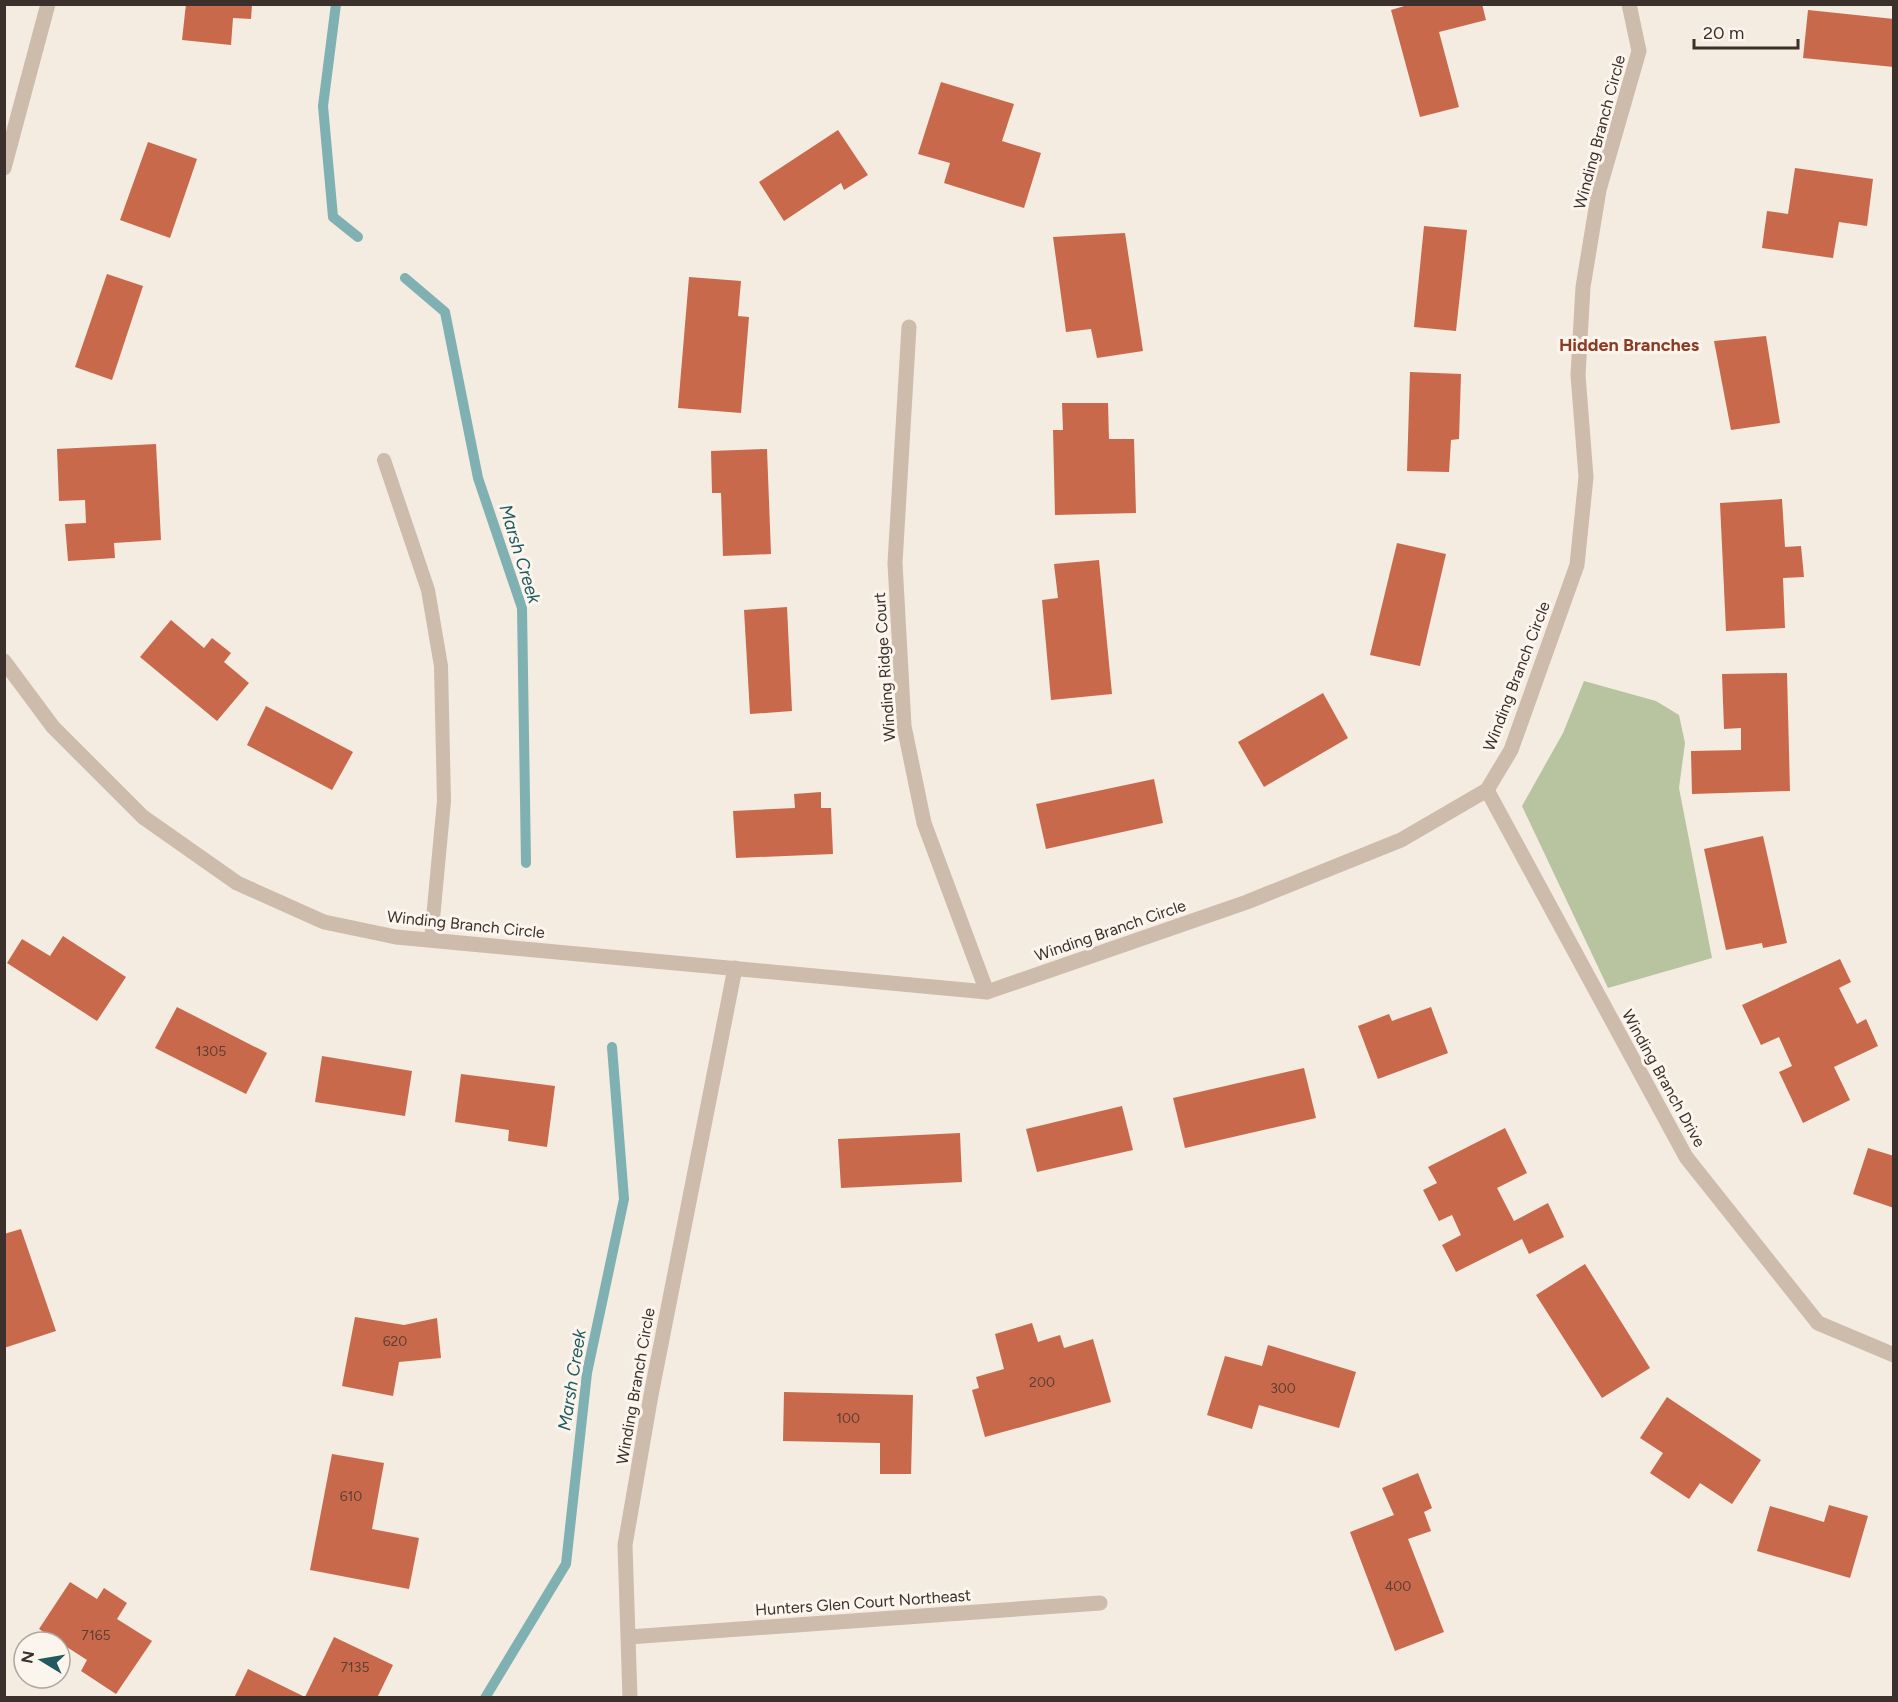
<svg xmlns="http://www.w3.org/2000/svg" width="1898" height="1702" viewBox="0 0 1898 1702" font-family="Figtree,sans-serif">
  <style>
    .green { fill: #b8c4a0 }
    .lines { fill: none; stroke-linecap: round; stroke-linejoin: round }
    .stream { stroke: #7fb0b2; stroke-width: 10 }
    .building { fill: #c8694b }
    .service { stroke: #cdbbac; stroke-width: 14 }
    .minor { stroke: #cdbbac; stroke-width: 15 }
    .labels { text-anchor: middle; stroke-width: 6; stroke-linejoin: round; paint-order: stroke }
    .number-label { font-size: 14px; fill: #5e3e33 }
    .street-label { font-size: 16px; fill: #3b302b; stroke: #fbf5ee }
    .neighbourhood-label { font-size: 18px; font-weight: bold; fill: #8c3b22; stroke: #fbf5ee }
    .water-label { font-size: 18px; font-style: italic; fill: #1f5a5e; stroke: #fbf5ee }
  </style>
  <rect width="100%" height="100%" fill="#f4ebe1"/>
  <polygon class="green" points="1584,681 1656,701 1679,715 1685,743 1679,788 1712,958 1608,988 1522,806 1563,733"/>
  <g class="lines">
    <g class="stream">
      <polyline points="336,4 323,106 333,217 358,237"/>
      <polyline points="405,278 445,312 478,478 522,608 526,863"/>
      <polyline points="485,1698 566,1564 587,1373 624,1199 612,1047"/>
    </g>
  </g>
  <g class="building">
    <polygon points="186,4 252,4 251,19 233,18 231,45 182,40"/>
    <polygon points="1411,4 1482,4 1486,20 1439,32 1459,107 1420,117 1391,10"/>
    <polygon points="1808,10 1894,19 1894,67 1803,58"/>
    <polygon points="941,82 1014,104 1002,141 1041,153 1024,208 944,183 950,163 918,154"/>
    <polygon points="838,130 868,175 844,190 841,183 784,221 759,182"/>
    <polygon points="148,142 197,159 170,238 120,220"/>
    <polygon points="1795,168 1873,179 1867,226 1839,222 1833,258 1762,248 1767,211 1788,214"/>
    <polygon points="1424,226 1467,230 1456,331 1414,327"/>
    <polygon points="1125,233 1143,351 1097,358 1091,329 1066,332 1053,237"/>
    <polygon points="107,274 143,286 112,380 75,367"/>
    <polygon points="689,277 741,281 738,316 749,317 741,413 678,408"/>
    <polygon points="1766,336 1780,423 1731,430 1714,341"/>
    <polygon points="1410,372 1461,374 1459,439 1451,440 1449,472 1407,471"/>
    <polygon points="1062,403 1108,403 1109,439 1134,439 1136,513 1055,515 1053,430 1063,430"/>
    <polygon points="156,444 161,540 114,543 115,558 68,561 65,524 86,523 85,500 59,501 57,449"/>
    <polygon points="767,449 771,554 723,556 721,493 712,493 711,451"/>
    <polygon points="1782,499 1785,547 1801,546 1804,577 1783,578 1785,628 1726,631 1720,503"/>
    <polygon points="1397,543 1446,554 1420,666 1370,655"/>
    <polygon points="1099,560 1112,694 1051,700 1042,600 1058,598 1054,564"/>
    <polygon points="787,607 792,711 750,714 744,610"/>
    <polygon points="171,620 204,648 212,638 231,653 224,662 249,683 217,721 140,657"/>
    <polygon points="1787,673 1790,791 1692,794 1691,751 1741,750 1741,728 1724,729 1722,674"/>
    <polygon points="1323,693 1348,738 1264,787 1238,742"/>
    <polygon points="266,706 353,752 332,790 247,745"/>
    <polygon points="1154,779 1163,823 1046,849 1036,804"/>
    <polygon points="821,792 821,808 831,808 833,854 736,858 733,811 795,808 794,794"/>
    <polygon points="1763,836 1787,943 1763,948 1762,943 1726,950 1704,849"/>
    <polygon points="63,936 126,977 97,1021 7,963 22,939 50,956"/>
    <polygon points="1840,959 1851,982 1839,988 1857,1024 1866,1019 1878,1046 1834,1067 1850,1100 1803,1123 1779,1072 1792,1066 1779,1037 1761,1045 1742,1005"/>
    <polygon points="177,1007 267,1053 246,1094 155,1048"/>
    <polygon points="1431,1007 1448,1053 1378,1079 1358,1026 1389,1014 1392,1021"/>
    <polygon points="322,1056 412,1071 405,1116 315,1102"/>
    <polygon points="1304,1068 1316,1118 1185,1148 1173,1098"/>
    <polygon points="461,1074 555,1086 547,1147 508,1141 509,1130 455,1122"/>
    <polygon points="1122,1106 1133,1150 1037,1172 1026,1129"/>
    <polygon points="1505,1128 1527,1173 1497,1188 1514,1221 1548,1203 1564,1237 1529,1254 1522,1239 1456,1272 1442,1245 1461,1235 1452,1215 1439,1221 1423,1190 1437,1183 1428,1167"/>
    <polygon points="960,1133 962,1182 841,1188 838,1139"/>
    <polygon points="1868,1148 1894,1156 1894,1208 1853,1194"/>
    <polygon points="21,1229 56,1331 4,1348 4,1234"/>
    <polygon points="1585,1264 1650,1368 1602,1398 1536,1295"/>
    <polygon points="355,1317 404,1325 437,1318 441,1358 399,1362 393,1396 342,1386"/>
    <polygon points="1032,1323 1038,1342 1060,1335 1064,1348 1093,1339 1111,1402 985,1437 972,1390 979,1388 976,1377 1004,1369 995,1334"/>
    <polygon points="1268,1345 1356,1372 1339,1428 1259,1405 1252,1429 1207,1415 1225,1356 1262,1366"/>
    <polygon points="784,1392 913,1395 911,1474 880,1474 880,1443 783,1441"/>
    <polygon points="1667,1397 1761,1460 1732,1504 1700,1483 1689,1499 1650,1473 1663,1453 1640,1438"/>
    <polygon points="332,1454 384,1463 372,1529 419,1538 409,1589 310,1570"/>
    <polygon points="1418,1473 1432,1508 1424,1512 1431,1531 1408,1539 1444,1632 1395,1651 1350,1532 1394,1515 1382,1488"/>
    <polygon points="1829,1505 1868,1516 1850,1578 1757,1551 1770,1506 1824,1522"/>
    <polygon points="70,1582 97,1599 104,1588 127,1603 117,1619 152,1641 116,1694 81,1671 87,1660 39,1629"/>
    <polygon points="334,1637 393,1665 377,1698 234,1698 248,1669 305,1697"/>
  </g>
  <g class="lines">
    <polyline class="service" points="384,460 428,590 441,666 444,801 431,940"/>
    <g class="minor">
      <polyline points="4,168 48,4"/>
      <polyline points="909,327 895,563 904,726 924,823 987,992"/>
      <polyline points="4,661 53,727 143,817 237,883 324,922 396,937 987,992 1247,902 1401,840 1487,790 1511,750 1577,565 1586,477 1578,375 1583,287 1599,190 1639,51 1629,4"/>
      <polyline points="1487,790 1686,1157 1818,1323 1894,1355"/>
      <polyline points="629,1637 1100,1603"/>
      <polyline points="630,1698 625,1545 651,1395 735,968"/>
    </g>
  </g>
  <g class="labels">
    <g class="number-label">
      <text x="211" y="1056">1305</text>
      <text x="395" y="1346">620</text>
      <text x="1042" y="1387">200</text>
      <text x="1283" y="1393">300</text>
      <text x="848" y="1423">100</text>
      <text x="351" y="1501">610</text>
      <text x="1398" y="1591">400</text>
      <text x="96" y="1640">7165</text>
      <text x="355" y="1672">7135</text>
    </g>
    <g class="street-label">
      <text transform="translate(1599 132) rotate(-75)" y="6">Winding Branch Circle</text>
      <text transform="translate(884 667) rotate(-94)" y="6">Winding Ridge Court</text>
      <text transform="translate(1516 676) rotate(-69)" y="6">Winding Branch Circle</text>
      <text transform="translate(466 924) rotate(6)" y="6">Winding Branch Circle</text>
      <text transform="translate(1110 930) rotate(-19)" y="6">Winding Branch Circle</text>
      <text transform="translate(1664 1078) rotate(61)" y="6">Winding Branch Drive</text>
      <text transform="translate(635 1386) rotate(-80)" y="6">Winding Branch Circle</text>
      <text transform="translate(863 1602) rotate(-4)" y="6">Hunters Glen Court Northeast</text>
    </g>
    <g class="neighbourhood-label">
      <text x="1629" y="351">Hidden Branches</text>
    </g>
    <g class="water-label">
      <text transform="translate(520 554) rotate(73)" y="6">Marsh Creek</text>
      <text transform="translate(572 1380) rotate(-81)" y="6">Marsh Creek</text>
    </g>
  </g>
  <rect width="1898" height="1702" fill="none" stroke="#3b302b" stroke-width="12"/>
  <g transform="translate(42 1660) rotate(281)"><circle r="28" fill="#fbf5ee" stroke="#aea6a0" stroke-width="1.5"/>
  <path d="M0-4.5L10 22L0 15L-10 22Z" fill="#1f5a5e"/>
  <text y="-9" font-size="16" font-weight="bold" text-anchor="middle" fill="#3b302b">N</text>
  </g>
  <path d="M1694 39v9h104v-9" fill="none" stroke="#3b302b" stroke-width="3"/>
  <text x="1703" y="39" font-size="18" fill="#3b302b" stroke="#fbf5ee" stroke-width="4.5" paint-order="stroke">20 m</text>
</svg>
